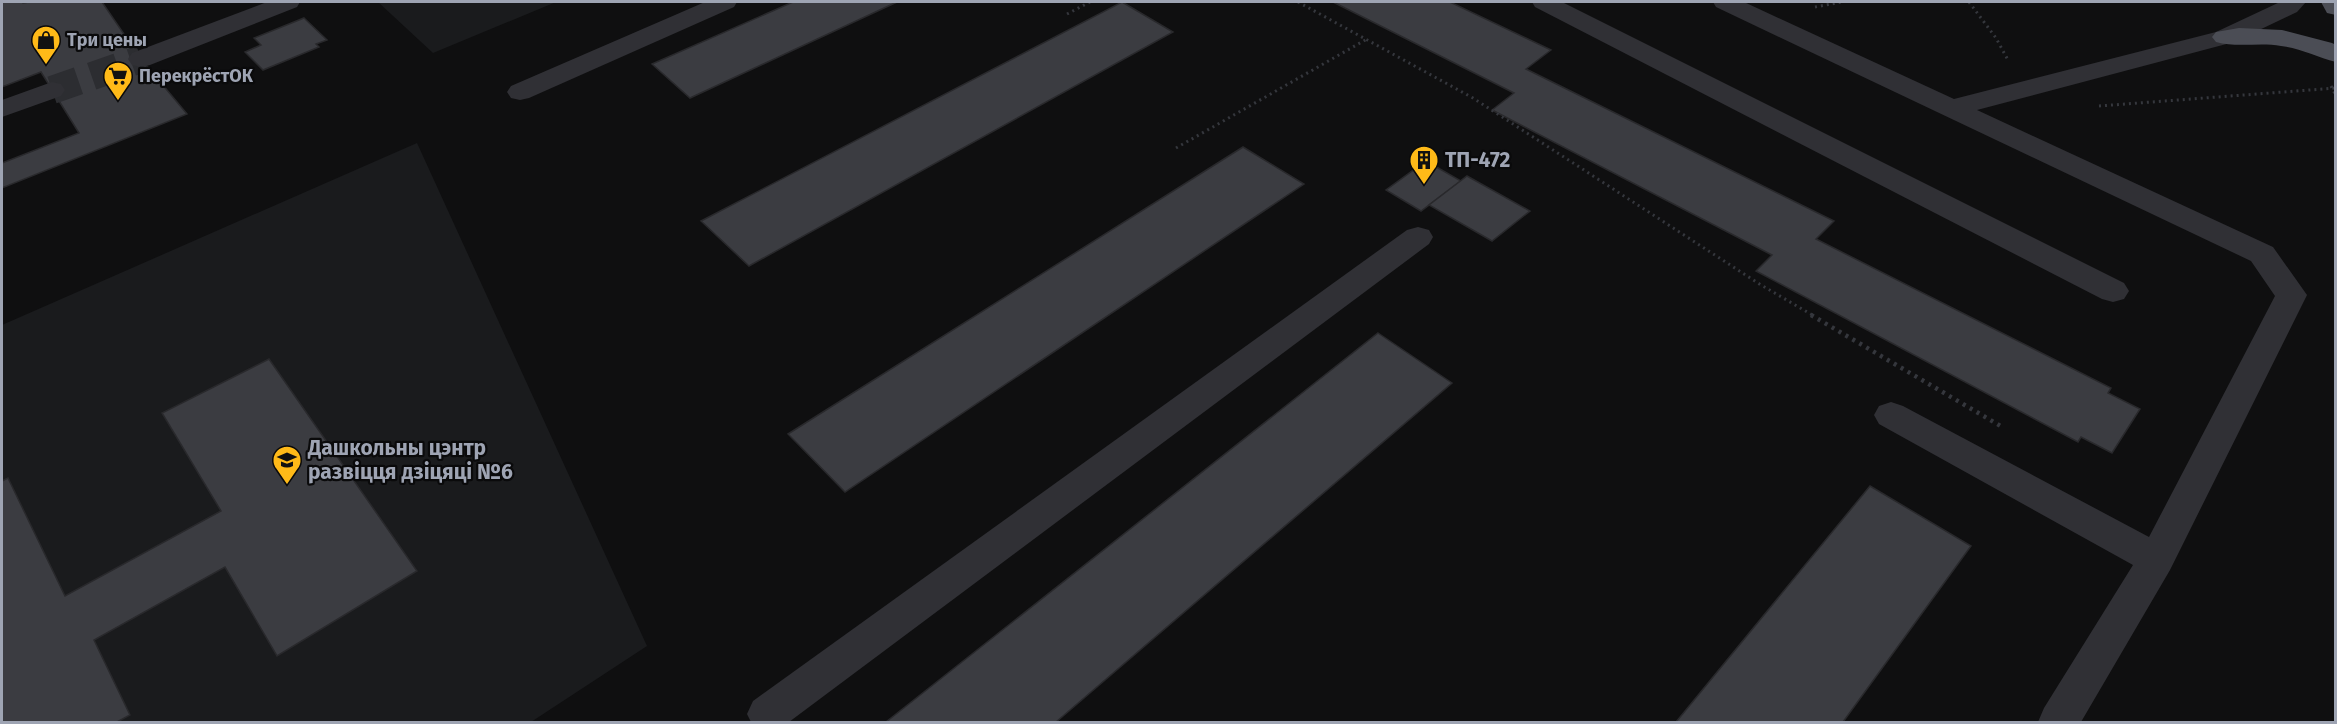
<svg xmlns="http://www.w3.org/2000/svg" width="2337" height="724" viewBox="0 0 2337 724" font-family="'Fira Sans',sans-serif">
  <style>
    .built { fill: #1a1b1d }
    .building { fill: #3b3c41; stroke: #29292c; stroke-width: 1.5 }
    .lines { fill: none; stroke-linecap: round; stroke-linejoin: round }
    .minor-tunnel { stroke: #2c2d31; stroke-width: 28; stroke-dasharray: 28 14; stroke-linecap: butt }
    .path-far1 { stroke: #35373d; stroke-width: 3; stroke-dasharray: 2 4; stroke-linecap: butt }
    .path { stroke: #35373d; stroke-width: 4.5; stroke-dasharray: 3 5; stroke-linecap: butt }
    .minor { fill: #303035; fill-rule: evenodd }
    .major { fill: #4b4d55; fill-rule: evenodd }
    .labels { text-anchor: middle; stroke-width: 4.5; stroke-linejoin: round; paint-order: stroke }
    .far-poi-label { font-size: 18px; font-weight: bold; fill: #9ea4b3; stroke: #0a0a0b; text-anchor: start }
    .poi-label { font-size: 21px; font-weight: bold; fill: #9ea4b3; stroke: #0a0a0b; text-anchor: start }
  </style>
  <rect width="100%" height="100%" fill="#0f0f10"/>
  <g class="built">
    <polygon points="378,2 556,2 433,53"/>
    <polygon points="417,143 647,646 531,722 2,722 2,325"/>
  </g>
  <g class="building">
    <polygon points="2,2 22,2 23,3 29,2 102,2 141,59 187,114 2,188 2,163 79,133 41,72 2,87"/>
    <polygon points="793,2 897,2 690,98 652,64"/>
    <polygon points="1122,2 1173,32 749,266 701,221"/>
    <polygon points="1333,2 1450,2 1551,50 1526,69 1834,221 1816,239 2111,388 2108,393 2140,409 2112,453 2081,437 2078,442 1756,271 1772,255 1492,110 1514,93"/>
    <polygon points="304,18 327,40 316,44 319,47 263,70 245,52 261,45 254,38"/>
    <polygon points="1243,147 1304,184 845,492 788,434"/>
    <polygon points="1426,161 1461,181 1421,211 1386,190"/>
    <polygon points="1467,176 1530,211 1492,241 1429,205"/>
    <polygon points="1378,333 1452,383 1056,722 886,722"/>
    <polygon points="269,359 417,571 277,656 225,567 94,640 130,715 117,722 2,722 2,481 8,478 65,596 221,511 162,413"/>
    <polygon points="1870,486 1971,546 1843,722 1676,722"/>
  </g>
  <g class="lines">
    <polyline class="minor-tunnel" points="52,90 141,59"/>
    <g class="path-far1">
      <polyline points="1298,2 1473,98 1761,285 1814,316"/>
      <polyline points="1969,2 1996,38 2008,60"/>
      <polyline points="1815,7 1842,2"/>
      <polyline points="1067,14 1090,2"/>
      <polyline points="2331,86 2336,96"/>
      <polyline points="2099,106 2336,88"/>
      <polyline points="1176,148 1367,39"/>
    </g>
    <polyline class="path" points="1811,315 2004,428"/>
    <g class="minor">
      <polygon points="267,2 300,2 297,7 150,65 141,67 132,65 128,59 132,53"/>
      <polygon points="705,2 737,2 734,7 529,98 520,100 511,98 507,92 511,86"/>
      <polygon points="1532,2 1562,2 2124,283 2129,291 2124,299 2113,302 2102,299 1535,7"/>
      <polygon points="1713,2 1744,2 1954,99 2216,32 2280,2 2306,2 2297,12 2234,42 1977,110 2273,247 2307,295 2170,570 2081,722 2038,722 2044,708 2133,565 1879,424 1874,415 1879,406 1891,402 1903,406 2149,537 2275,296 2251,261 1716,7"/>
      <polygon points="52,82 61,84 65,90 61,96 2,117 2,100"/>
      <polygon points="1418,227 1429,230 1433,237 1429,244 789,722 751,722 747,714 753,701 1407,230"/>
    </g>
    <g class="major">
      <polygon points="2321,2 2336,2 2336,15 2327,13"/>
      <path d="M2239 28 2282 30 2332 43 2336 45V62C2317 57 2300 48 2281 46 2260 42 2237 48 2216 42L2212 37 2216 32Z"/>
    </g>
  </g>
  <defs>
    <g id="shop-pin" transform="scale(1.5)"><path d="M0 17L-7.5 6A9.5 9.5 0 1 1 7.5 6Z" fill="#ffba18" stroke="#0a0a0b"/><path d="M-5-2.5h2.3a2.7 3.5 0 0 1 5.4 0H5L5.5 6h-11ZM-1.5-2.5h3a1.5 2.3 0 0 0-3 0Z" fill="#111"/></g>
    <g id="supermarket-pin" transform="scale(1.5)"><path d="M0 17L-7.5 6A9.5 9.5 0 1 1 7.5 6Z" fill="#ffba18" stroke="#0a0a0b"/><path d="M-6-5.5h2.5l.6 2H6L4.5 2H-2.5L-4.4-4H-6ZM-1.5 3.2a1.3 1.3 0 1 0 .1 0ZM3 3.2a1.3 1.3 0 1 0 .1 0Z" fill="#111"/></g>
    <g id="building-pin" transform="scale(1.5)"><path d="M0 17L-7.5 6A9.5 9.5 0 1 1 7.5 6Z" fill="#ffba18" stroke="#0a0a0b"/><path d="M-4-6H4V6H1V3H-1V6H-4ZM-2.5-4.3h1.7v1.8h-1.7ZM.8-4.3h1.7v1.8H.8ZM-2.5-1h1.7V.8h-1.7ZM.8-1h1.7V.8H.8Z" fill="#111"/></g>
    <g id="school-pin" transform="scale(1.5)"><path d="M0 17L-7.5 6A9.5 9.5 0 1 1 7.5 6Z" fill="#ffba18" stroke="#0a0a0b"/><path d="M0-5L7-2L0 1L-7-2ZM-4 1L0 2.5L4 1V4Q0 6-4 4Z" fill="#111"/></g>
  </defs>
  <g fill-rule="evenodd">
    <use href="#shop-pin" x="46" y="40"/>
    <use href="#supermarket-pin" x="118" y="76"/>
    <use href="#building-pin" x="1424" y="160"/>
    <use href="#school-pin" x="287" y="460"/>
  </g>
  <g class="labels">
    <g class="far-poi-label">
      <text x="67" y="46">Три цены</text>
      <text x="139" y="82">ПерекрёстОК</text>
    </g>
    <g class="poi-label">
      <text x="1445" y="167">ТП-472</text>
      <text x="308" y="455">Дашкольны цэнтр<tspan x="308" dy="24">развіцця дзіцяці №6</tspan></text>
    </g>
  </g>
  <rect width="2337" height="724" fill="none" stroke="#9ea4b3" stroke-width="6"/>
</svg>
